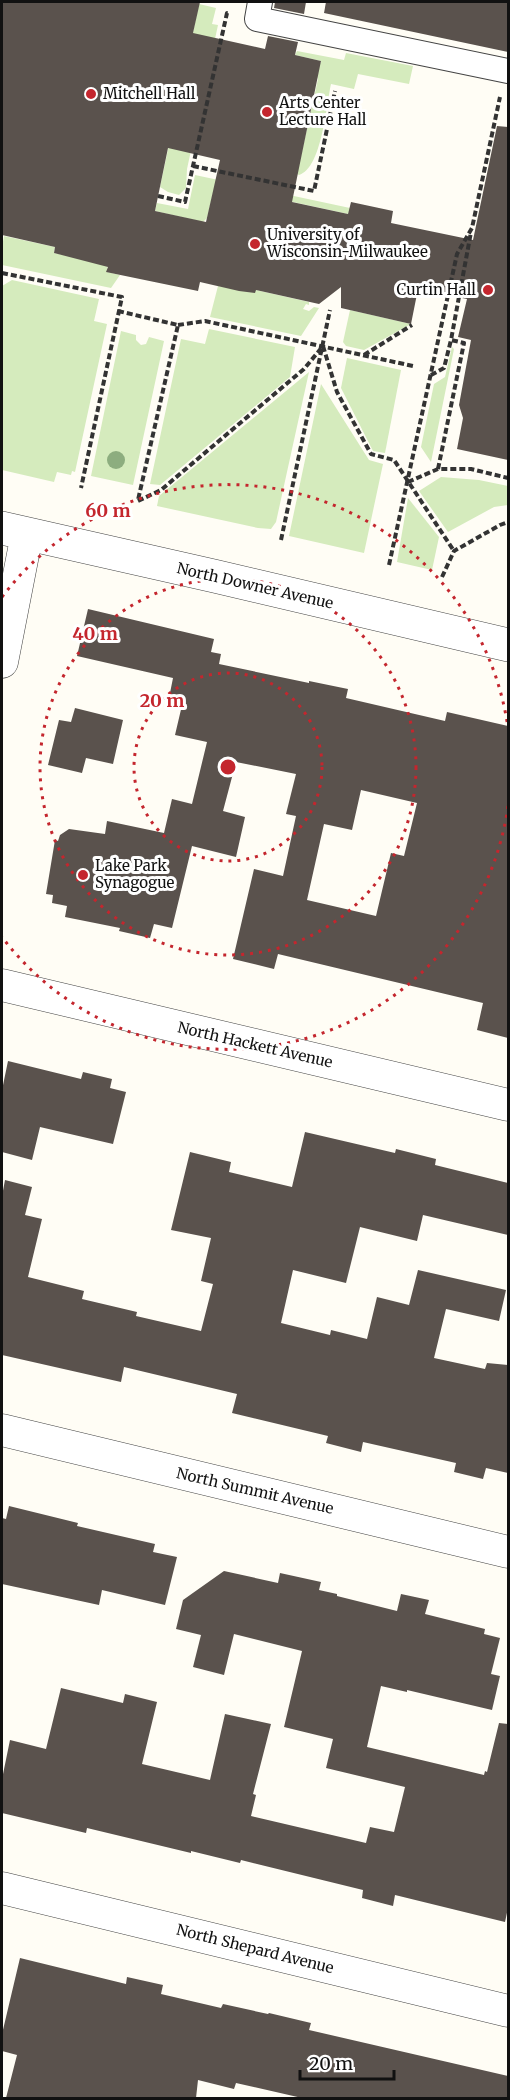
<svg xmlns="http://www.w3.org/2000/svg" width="510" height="2100" viewBox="0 0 510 2100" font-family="Merriweather,serif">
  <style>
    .green { fill: #d5ebbd }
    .building { fill: #5a524d; fill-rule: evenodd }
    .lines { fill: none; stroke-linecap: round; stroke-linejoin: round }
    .pedestrian-casing { stroke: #444; stroke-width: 26 }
    .minor-casing { stroke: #444; stroke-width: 33 }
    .tertiary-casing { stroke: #444; stroke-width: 34 }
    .path { stroke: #333; stroke-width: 4; stroke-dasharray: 6 3; stroke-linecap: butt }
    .pedestrian { stroke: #fff; stroke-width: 24 }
    .minor { stroke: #fff; stroke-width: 32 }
    .tertiary { stroke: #fff; stroke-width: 33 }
    .tree { fill: #8dad7f }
    .ring { fill: none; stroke: #c4262e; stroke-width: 3; stroke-dasharray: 3 6 }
    .poi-dot { fill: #c4262e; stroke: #fff; stroke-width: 2 }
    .labels { text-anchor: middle; stroke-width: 6; stroke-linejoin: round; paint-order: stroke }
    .poi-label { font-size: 15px; fill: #111; stroke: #fff; text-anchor: start }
    .street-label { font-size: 15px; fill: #111; stroke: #fff }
    .centre { fill: #c4262e; stroke: #fff; stroke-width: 3 }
    .ring-label { font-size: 18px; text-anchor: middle; font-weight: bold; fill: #c4262e; stroke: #fff; stroke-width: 6; stroke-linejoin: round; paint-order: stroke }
  </style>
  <rect width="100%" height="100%" fill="#fffdf5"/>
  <g class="green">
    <polygon points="199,4 216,8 212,24 218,25 187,169 186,188 179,195 168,192 160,187"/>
    <path d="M297 51 344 60 346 53 413 66 409 84 358 74 354 89 331 84C326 106 322 168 299 175L297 174 318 79 312 62 321 63V61L295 55Z"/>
    <polygon points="195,175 350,208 348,214 215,185 207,218 203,222 155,211 157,203 188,209"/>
    <polygon points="4,236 55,247 54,253 108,264 107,272 120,275 111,288 2,265 2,247"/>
    <polygon points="12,280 99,299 94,321 107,324 75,472 72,471 71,475 57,472 54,482 2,470 2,286"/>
    <polygon points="218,286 256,290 309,302 309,305 306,304 303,309 309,311 314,307 319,308 301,336 210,317"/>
    <polygon points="350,310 411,324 364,350 346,346 343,342"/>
    <polygon points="209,329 295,347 290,377 160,485 150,484 181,339 205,344"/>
    <polygon points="121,331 136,335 136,340 141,345 146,344 149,337 164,341 133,485 91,476"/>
    <polygon points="452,347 454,349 431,462 421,447 434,384 445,377"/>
    <polygon points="347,358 401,370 385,453 373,451 341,388"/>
    <polygon points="309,372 276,522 271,529 258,528 157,506 159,496"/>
    <polygon points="321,384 369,460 383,464 364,553 289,536"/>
    <polygon points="441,477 479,480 508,486 508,505 494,507 448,532 419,491"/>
    <polygon points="408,498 439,537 432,570 397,562"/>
  </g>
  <g class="building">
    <path d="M2 2H200L193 33 265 49 268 36 298 42 295 55 321 61 292 202 348 214 351 202 393 211 391 223 473 240 497 126 508 127V460L457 449 463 418 459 405 471 340 458 337 467 299 418 289 411 324 341 308V287L319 304 256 290 255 293 239 291 200 282 198 291 106 272 108 267 54 253 55 247 2 235ZM168 148 220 160 206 222 155 211Z"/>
    <polygon points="275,2 306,2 304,14 274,8"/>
    <polygon points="326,2 508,2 508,52 324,13"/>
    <path d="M88 609 214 639 211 652 221 654 219 664 309 683V681L348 689 346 698 445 721 447 712 508 726V1038L477 1030 483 1003 278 954 274 969 233 959 254 869 283 876 296 816 286 814 296 774 236 762 223 811 245 817 236 857 192 846 172 928 154 924 150 938 119 931 120 928 65 917 67 906 52 903 53 895 46 894 55 840 58 841 60 835 69 829 105 834 107 821 164 833 172 799 192 804 207 742 175 735 183 701 169 698 173 678 77 656ZM361 790 417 803 404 856 391 853 376 916 307 900 324 824 352 830Z"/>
    <polygon points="75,708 123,720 113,764 86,758 82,773 48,765 59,720 71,722"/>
    <polygon points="8,1061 81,1079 83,1072 112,1079 110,1088 126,1092 113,1144 40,1127 32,1160 2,1152 2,1090"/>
    <polygon points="305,1132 395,1153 396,1149 436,1159 435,1165 508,1183 508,1235 423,1215 417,1241 360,1227 346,1283 293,1270 281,1323 330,1335 331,1330 367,1339 377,1297 409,1305 418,1270 506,1290 499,1321 446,1309 434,1358 485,1369 487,1363 508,1365 508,1473 486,1468 483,1479 454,1472 456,1463 363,1442 361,1452 326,1443 328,1436 232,1413 237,1394 124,1367 121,1382 2,1355 2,1196 5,1180 32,1187 25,1215 42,1219 28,1277 84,1291 82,1299 137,1312 136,1316 201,1331 213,1284 201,1281 211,1238 171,1230 190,1152 231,1162 229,1172 292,1187"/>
    <polygon points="9,1506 78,1523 77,1526 155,1544 153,1552 177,1557 165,1605 102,1590 99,1605 2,1584 2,1518 6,1519"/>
    <polygon points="224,1571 278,1583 280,1573 321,1582 319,1590 337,1594 337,1596 397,1611 401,1594 429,1600 425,1614 485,1629 484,1634 500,1638 491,1674 500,1676 492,1710 407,1690 407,1692 381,1686 367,1747 484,1775 485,1771 487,1772 499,1723 508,1724 508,1908 505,1922 395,1895 393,1906 362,1898 363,1890 241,1860 240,1863 191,1851 191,1853 87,1828 86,1833 2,1813 2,1779 10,1740 46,1749 61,1688 123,1703 125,1694 157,1702 142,1764 210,1780 225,1714 271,1724 253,1794 256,1795 251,1816 366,1843 370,1827 394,1832 405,1787 326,1768 333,1739 284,1727 302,1651 234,1634 224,1675 193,1667 201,1635 176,1629 183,1600"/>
    <polygon points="20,1958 126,1984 127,1977 163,1985 161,1994 221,2008 223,2004 268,2014 269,2013 311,2023 309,2030 508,2076 508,2098 302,2098 236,2083 234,2089 198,2080 196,2098 6,2098 17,2055 2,2051 2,2034"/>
  </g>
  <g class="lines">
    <g class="pedestrian-casing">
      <polyline id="pedestrian" points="260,2 257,19 508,71"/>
    </g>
    <g class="minor-casing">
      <g id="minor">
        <polyline points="2,662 27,534"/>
        <polyline points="2,985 508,1105"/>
        <polyline points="2,1430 508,1552"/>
        <polyline points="2,1888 508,2011"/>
      </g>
    </g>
    <g class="tertiary-casing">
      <polyline id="tertiary" points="2,528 214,576 508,645"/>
    </g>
    <g class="path">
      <polyline points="193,166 314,191 335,91"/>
      <polyline points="158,196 185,202 227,13 230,13"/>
      <polyline points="2,273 122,297 81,488"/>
      <polyline points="118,311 178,325 138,500"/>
      <polyline points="178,325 205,321 413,366"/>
      <polyline points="323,346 337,392 371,454 394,460 454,551"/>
      <polyline points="364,355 412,325"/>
      <polyline points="431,375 444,368 451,340"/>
      <polyline points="438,469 464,343 451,340 471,232"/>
      <polyline points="408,482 438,469 471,469 508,478"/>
      <polyline points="138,501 161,490 304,369 323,346"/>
      <polyline points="281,540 330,310"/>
      <polyline points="389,565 457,254 472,228 500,97"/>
      <polyline points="442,577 454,551 500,525 508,522"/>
    </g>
    <use href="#pedestrian" class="pedestrian"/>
    <use href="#minor" class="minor"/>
    <use href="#tertiary" class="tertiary"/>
  </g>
  <circle class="tree" cx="116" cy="460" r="9"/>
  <g class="ring">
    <circle cx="228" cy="767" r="94"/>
    <circle cx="228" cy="767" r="188"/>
    <path d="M508 806A283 283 0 0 1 2 937M2 597A283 283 0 0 1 508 728"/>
  </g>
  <g class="poi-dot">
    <circle cx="91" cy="94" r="6"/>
    <circle cx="267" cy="112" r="6"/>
    <circle cx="255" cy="244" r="6"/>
    <circle cx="488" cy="290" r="6"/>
    <circle cx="83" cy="875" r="6"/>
  </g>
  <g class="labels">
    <g class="poi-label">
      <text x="103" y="99">Mitchell Hall</text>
      <text x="279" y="108">Arts Center<tspan x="279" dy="17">Lecture Hall</tspan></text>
      <text x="267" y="240">University of<tspan x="267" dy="17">Wisconsin-Milwaukee</tspan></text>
      <text x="476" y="295" text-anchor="end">Curtin Hall</text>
      <text x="95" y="871">Lake Park<tspan x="95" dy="17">Synagogue</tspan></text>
    </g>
    <g class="street-label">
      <text transform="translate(255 586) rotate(13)" y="5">North Downer Avenue</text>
      <text transform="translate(255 1045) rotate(13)" y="5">North Hackett Avenue</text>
      <text transform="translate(255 1491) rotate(13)" y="5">North Summit Avenue</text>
      <text transform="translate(255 1949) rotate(14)" y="5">North Shepard Avenue</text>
    </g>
  </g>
  <circle cx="228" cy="767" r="9" class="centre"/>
  <g class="ring-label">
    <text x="108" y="517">60 m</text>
    <text x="95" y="640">40 m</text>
    <text x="162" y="707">20 m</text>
  </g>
  <rect width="510" height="2100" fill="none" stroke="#111111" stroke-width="6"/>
  <path d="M300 2070v9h94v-9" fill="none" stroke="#111111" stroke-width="3"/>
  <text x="309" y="2070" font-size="18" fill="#111111" stroke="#ffffff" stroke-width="4.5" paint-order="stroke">20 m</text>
</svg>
